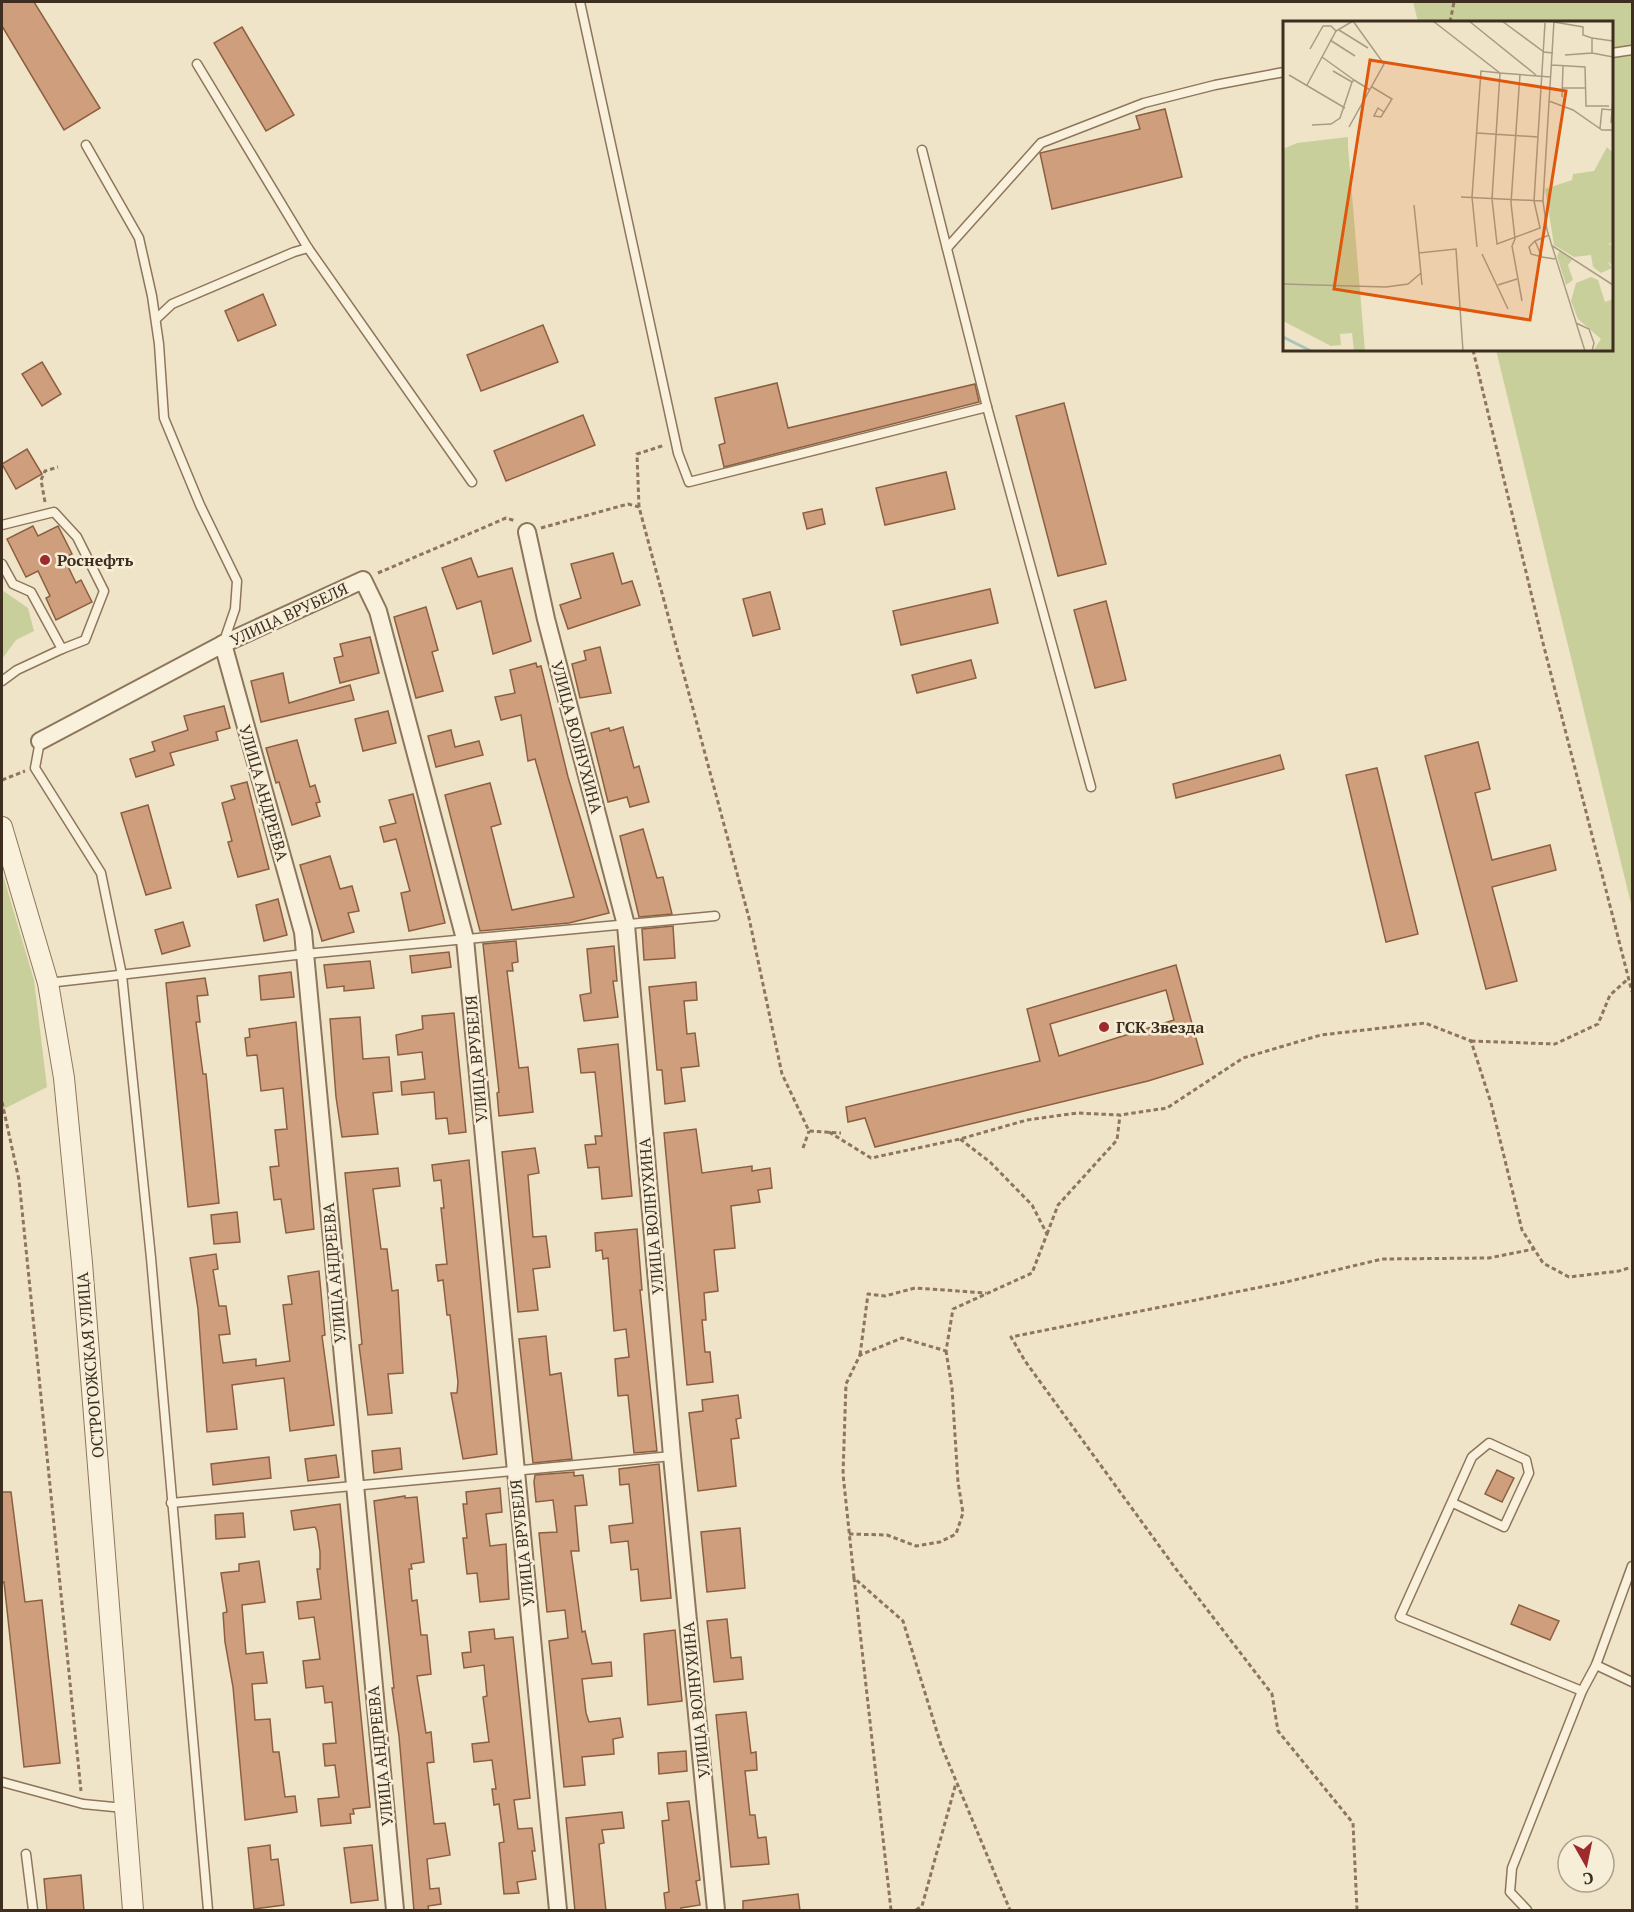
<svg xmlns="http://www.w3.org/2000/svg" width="1634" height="1912" viewBox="0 0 1634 1912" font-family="'PT Serif',serif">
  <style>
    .green { fill: #c9cf9b }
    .building { fill: #cf9f7d; stroke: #8d5f41; stroke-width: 1.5; fill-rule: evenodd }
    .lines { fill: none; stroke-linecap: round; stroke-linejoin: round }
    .service-casing { stroke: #8d765c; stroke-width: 11 }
    .minor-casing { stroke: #8d765c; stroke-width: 20 }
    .tertiary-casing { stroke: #8d765c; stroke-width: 22 }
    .path { stroke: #8d765c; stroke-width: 3; stroke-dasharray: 4.5 3; stroke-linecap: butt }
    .service { stroke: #faf1dc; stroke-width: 8 }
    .minor { stroke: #faf1dc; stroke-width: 16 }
    .tertiary { stroke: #faf1dc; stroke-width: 20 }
    .poi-dot { fill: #9e2a2b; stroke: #f7eed8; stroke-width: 2 }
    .labels { text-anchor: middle; stroke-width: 5; stroke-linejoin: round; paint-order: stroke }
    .poi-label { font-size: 16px; font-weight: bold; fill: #3d2e20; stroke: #f7eed8; text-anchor: start }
    .street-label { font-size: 16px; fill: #3d2e20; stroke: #f7eed8 }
    .inset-river { fill: none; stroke: #a9c4bc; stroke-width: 3 }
    .inset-road { fill: none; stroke: #a89b85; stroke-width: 1.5 }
    .view { fill: #df570d; fill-opacity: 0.15; stroke: #df570d; stroke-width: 3 }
    .inset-edge { fill: none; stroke: #3d2e20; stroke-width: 3 }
  </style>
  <rect width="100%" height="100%" fill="#f0e4c8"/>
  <g class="green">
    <polygon points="1413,2 1632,2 1632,908 1496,350 1612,350 1612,22 1418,22"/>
    <polygon points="2,590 28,608 34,631 16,640 2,659"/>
    <polygon points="2,872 34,980 47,1087 2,1110"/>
  </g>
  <g class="building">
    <polygon points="2,2 34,2 100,108 64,130 2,26"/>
    <polygon points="242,27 294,115 266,131 214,43"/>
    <polygon points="1165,109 1182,177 1052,209 1040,153 1140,129 1136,116"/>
    <polygon points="263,294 276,325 238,341 225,311"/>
    <polygon points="543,325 558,362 481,391 467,355"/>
    <polygon points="42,362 61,394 42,406 22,374"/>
    <polygon points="777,383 788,428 975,384 979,402 724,467 719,445 725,443 715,398"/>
    <polygon points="1064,403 1106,564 1058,576 1016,416"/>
    <polygon points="583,415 595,445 506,481 494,451"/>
    <polygon points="27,449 42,474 16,489 2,464"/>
    <polygon points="946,472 955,509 885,525 876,488"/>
    <polygon points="822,509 825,524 807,529 803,513"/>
    <polygon points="33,526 38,536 58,526 72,554 64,558 76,583 81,580 92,602 56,620 46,598 50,596 38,571 26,577 7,539"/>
    <polygon points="613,553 622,584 632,581 640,605 568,629 560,605 581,598 571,564"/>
    <polygon points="471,558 478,577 512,568 531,641 493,654 481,601 457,609 442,568"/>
    <polygon points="990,589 998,623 901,645 893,611"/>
    <polygon points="770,592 780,629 753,636 743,599"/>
    <polygon points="1106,601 1126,680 1095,688 1074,610"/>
    <polygon points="426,607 438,650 432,652 443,691 416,698 394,617"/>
    <polygon points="370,637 379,673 340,683 334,658 343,656 340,644"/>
    <polygon points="600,647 611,693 580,698 572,664 586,660 584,651"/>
    <polygon points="971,660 976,678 917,693 912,675"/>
    <polygon points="536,663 537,667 541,666 568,777 609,913 569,923 480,931 445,795 490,783 501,824 491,827 512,910 574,897 535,759 528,761 521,715 501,720 495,697 515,693 510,670"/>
    <polygon points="283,673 289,703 350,685 354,700 261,722 251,681"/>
    <polygon points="224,706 230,728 216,732 218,740 170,753 174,765 136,777 130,759 155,751 152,742 188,730 184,716"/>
    <polygon points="388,711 396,743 363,751 355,719"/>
    <polygon points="623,727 634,768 639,766 649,802 630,807 627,797 608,802 591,733 609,728 610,731"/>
    <polygon points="451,730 455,747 479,741 483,755 436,767 428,736"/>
    <polygon points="297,740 310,787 315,785 320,802 316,803 320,816 292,825 279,782 276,783 266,748"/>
    <polygon points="1478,742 1490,789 1475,793 1492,860 1550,845 1556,870 1492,887 1517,981 1486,989 1425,756"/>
    <polygon points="1280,755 1284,769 1176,798 1173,784"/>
    <polygon points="1377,768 1418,934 1386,942 1346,775"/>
    <polygon points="247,782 269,869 238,877 228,842 232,841 222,803 235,799 231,786"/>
    <polygon points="413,794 445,923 409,931 401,893 410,891 396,839 384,842 380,827 396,823 389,800"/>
    <polygon points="148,805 171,888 146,895 121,813"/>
    <polygon points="643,829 657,878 663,877 672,914 639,917 620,836"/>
    <polygon points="330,856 340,889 352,886 359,911 348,913 354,932 322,941 300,865"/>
    <polygon points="278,899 287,935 264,941 256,905"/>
    <polygon points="183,922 190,946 162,954 155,930"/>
    <polygon points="673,926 675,958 644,960 642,929"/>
    <polygon points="516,941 518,962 512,963 513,971 507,971 519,1068 528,1067 533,1112 499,1116 497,1093 499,1092 483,944"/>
    <polygon points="614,946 617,981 613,981 618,1017 584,1021 580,995 591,993 587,949"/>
    <polygon points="449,952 451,967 412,973 410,956"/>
    <polygon points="370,961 374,988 344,991 344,986 327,988 324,965"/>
    <path d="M1176 965 1203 1064 1148 1081 875 1147 865 1118 848 1122 846 1107 1040 1061 1027 1009ZM1166 990 1174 1020 1059 1056 1050 1024Z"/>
    <polygon points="291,972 294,997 261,1000 259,976"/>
    <polygon points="205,978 208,995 197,996 200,1022 196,1022 203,1074 206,1074 219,1203 188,1207 166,983"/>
    <polygon points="696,982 697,1000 684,1001 687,1034 695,1033 699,1066 681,1068 685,1101 665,1104 662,1070 657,1070 649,987"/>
    <polygon points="454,1013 466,1132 449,1134 447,1118 436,1119 434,1092 402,1095 401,1082 425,1079 422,1052 398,1055 396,1035 423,1029 422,1016"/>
    <polygon points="360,1017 363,1059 389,1057 392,1091 373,1093 378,1134 342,1137 336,1097 330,1019"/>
    <polygon points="296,1022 314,1229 286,1233 281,1199 274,1200 270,1167 279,1166 275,1130 287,1129 283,1088 261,1091 257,1055 247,1056 245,1038 250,1037 249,1029"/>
    <polygon points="618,1044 632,1196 602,1199 599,1167 588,1168 585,1145 596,1144 595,1136 602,1136 595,1072 581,1073 578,1049"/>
    <polygon points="696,1129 702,1173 752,1166 752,1171 770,1168 772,1188 758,1190 760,1202 731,1206 735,1248 714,1250 718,1291 704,1293 706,1320 702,1320 705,1352 710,1352 713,1382 687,1385 664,1133"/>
    <polygon points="535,1148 539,1173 528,1175 533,1237 546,1236 550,1267 533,1269 538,1310 518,1312 502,1152"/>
    <polygon points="469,1160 497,1454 463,1459 451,1393 457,1393 458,1382 450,1315 447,1315 443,1280 438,1281 436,1265 447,1264 441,1208 444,1208 441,1180 434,1181 432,1165"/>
    <polygon points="398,1168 400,1186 373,1189 381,1249 387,1249 392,1291 398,1290 403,1373 388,1374 392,1413 368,1415 359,1345 362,1344 345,1173"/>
    <polygon points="237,1212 240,1242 214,1244 211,1215"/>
    <polygon points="637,1229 642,1290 640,1290 657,1451 634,1453 628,1395 618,1396 615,1359 629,1357 626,1329 614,1331 608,1258 603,1259 602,1250 596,1251 595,1233"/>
    <polygon points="216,1254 218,1269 213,1270 219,1306 226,1306 230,1334 219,1335 223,1363 256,1359 256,1366 290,1361 283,1305 292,1304 288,1276 319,1271 325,1335 322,1336 334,1425 290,1431 284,1378 232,1385 237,1429 207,1432 198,1309 190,1258"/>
    <polygon points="546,1336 550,1375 561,1373 572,1459 533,1463 519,1339"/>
    <polygon points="738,1395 741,1418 736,1419 739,1438 731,1439 736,1486 698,1491 689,1413 703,1411 702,1400"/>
    <polygon points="400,1448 402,1469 374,1473 372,1451"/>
    <polygon points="336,1455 339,1477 308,1481 305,1459"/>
    <polygon points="269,1457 271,1478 213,1485 211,1464"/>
    <polygon points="659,1464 671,1598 641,1601 638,1569 631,1570 628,1541 611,1543 609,1526 633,1523 629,1484 620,1485 619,1469"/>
    <polygon points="1497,1470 1514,1478 1502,1502 1485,1494"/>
    <polygon points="574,1472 574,1476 583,1475 587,1505 575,1506 579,1551 571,1551 582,1632 585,1631 592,1664 611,1662 612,1676 582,1679 586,1713 589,1722 620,1718 623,1737 613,1739 614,1754 582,1757 585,1785 564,1787 549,1641 568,1638 565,1610 547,1612 539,1533 557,1532 553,1500 536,1502 534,1482 535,1475"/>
    <polygon points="500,1488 502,1512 486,1514 490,1546 506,1544 509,1599 480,1602 477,1573 467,1574 463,1538 467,1538 463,1504 467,1504 466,1492"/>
    <polygon points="2,1492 11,1492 25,1602 42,1600 60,1763 24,1767 4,1582 2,1583"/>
    <polygon points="405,1496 405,1498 417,1497 424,1562 411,1564 412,1569 409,1569 412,1601 417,1600 421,1635 427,1635 431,1674 417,1676 426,1733 431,1732 434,1762 427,1763 434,1824 445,1823 450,1855 427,1859 430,1889 439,1888 441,1904 428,1906 429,1911 414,1911 399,1736 392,1688 394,1688 374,1501"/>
    <polygon points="340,1504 370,1807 353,1809 354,1814 350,1814 351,1823 321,1826 318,1799 339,1797 335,1765 325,1766 323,1744 336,1743 332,1702 325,1703 323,1686 306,1688 303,1661 320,1659 314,1617 299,1619 297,1602 321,1599 317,1569 320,1569 320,1552 317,1531 315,1527 294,1530 291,1511"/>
    <polygon points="243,1513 245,1537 216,1539 215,1515"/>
    <polygon points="740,1528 745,1588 707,1592 701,1532"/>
    <polygon points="259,1561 265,1602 242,1605 246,1654 263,1652 267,1683 252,1684 255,1720 270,1719 273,1752 279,1752 285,1797 295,1796 297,1812 245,1820 233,1687 225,1642 223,1613 227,1612 221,1573 239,1571 239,1564"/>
    <polygon points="1519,1605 1559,1621 1550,1640 1511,1624"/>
    <polygon points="727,1619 731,1658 741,1657 743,1679 714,1682 707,1621"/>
    <polygon points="494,1629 495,1639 513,1637 530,1798 514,1800 518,1829 532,1828 535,1851 532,1851 536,1879 517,1882 519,1893 504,1894 499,1843 504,1842 499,1804 494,1805 492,1789 496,1789 492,1760 474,1762 472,1744 489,1742 483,1697 487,1696 484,1665 464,1668 462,1653 471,1652 469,1632"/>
    <polygon points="675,1630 682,1701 648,1705 644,1634"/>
    <polygon points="746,1712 751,1753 756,1752 757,1770 745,1771 750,1815 755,1815 758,1838 766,1837 769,1864 731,1867 716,1715"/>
    <polygon points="686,1751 687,1771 659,1774 658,1753"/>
    <polygon points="689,1801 700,1880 696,1881 700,1905 681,1908 681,1911 666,1911 664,1893 669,1892 662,1821 669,1820 667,1803"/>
    <polygon points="622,1812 624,1828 602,1830 604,1843 599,1844 606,1911 575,1911 566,1818"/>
    <polygon points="270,1845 271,1860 278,1859 284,1905 254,1909 248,1848"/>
    <polygon points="372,1845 378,1900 351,1903 344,1848"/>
    <polygon points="81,1875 84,1911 47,1911 44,1879"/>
    <polygon points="798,1894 800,1911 743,1911 743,1901"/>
  </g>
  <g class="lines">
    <g class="service-casing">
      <g id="service">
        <polyline points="580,2 678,453 689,482 987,407 1091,787"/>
        <polyline points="1612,53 1632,50"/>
        <polyline points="197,64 308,248 472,482"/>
        <polyline points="86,145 139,238 152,296 159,344 164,418 200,505 237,581 235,609 223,644"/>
        <polyline points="922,150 987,407"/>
        <polyline points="947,248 1041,143 1144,103 1215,85 1284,72"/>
        <polyline points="156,319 172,304 294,252 308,248"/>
        <polyline points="2,525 54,512 77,537 104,591 85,640 62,649"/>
        <polyline points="2,564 13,584 31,592 62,649 17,670 2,681"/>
        <polyline points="40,741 35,768 101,873 122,975 151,1258 208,1910"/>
        <polyline points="48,983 305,954 715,916"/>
        <polyline points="171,1503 672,1456"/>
        <polyline points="1453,1503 1504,1527 1529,1473 1526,1460 1489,1443 1472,1457 1400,1617 1582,1691"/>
        <polyline points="1596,1665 1632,1682"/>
        <polyline points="2,1782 83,1804 124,1808"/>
        <polyline points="26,1854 33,1910"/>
        <polyline points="1527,1910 1510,1892 1512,1868 1582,1691 1596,1665 1632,1566"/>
      </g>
    </g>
    <g class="minor-casing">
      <g id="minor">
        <polyline points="527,532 546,619 626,925 672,1456 716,1910"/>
        <polyline points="223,644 303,932 395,1910"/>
        <polyline points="40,741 223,644 363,580 378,611 465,939 558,1910"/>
      </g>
    </g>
    <g class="tertiary-casing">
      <polyline id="tertiary" points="2,827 48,983 64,1078 82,1263 133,1910"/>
    </g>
    <g class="path">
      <polyline points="1450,22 1454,2"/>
      <polyline points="1473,350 1543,643 1632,992"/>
      <polyline points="45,502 41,480 45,471 58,467"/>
      <polyline points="639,507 637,454 665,445"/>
      <polyline points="541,528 628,504 639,507 749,918 782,1074 809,1131 841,1133"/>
      <polyline points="378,573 506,518 516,521"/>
      <polyline points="2,780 25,771"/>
      <polyline points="1471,1041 1555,1044 1598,1024 1610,995 1629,978"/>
      <polyline points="2,1102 19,1180 81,1791"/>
      <polyline points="829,1132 871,1158 960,1139 1027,1120 1077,1113 1120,1115 1167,1108 1243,1058 1321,1035 1425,1023 1471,1041 1491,1103 1522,1230 1543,1263 1569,1277 1619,1271 1632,1267"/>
      <polyline points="803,1148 809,1131"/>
      <polyline points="1047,1234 1058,1205 1117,1140 1120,1115"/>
      <polyline points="860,1355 868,1294 885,1296 915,1288 986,1293"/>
      <polyline points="849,1534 887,1535 916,1546 940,1542 956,1534 963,1513 958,1482 952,1388 946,1351"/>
      <polyline points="854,1578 843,1474 846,1384 860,1355 902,1338 946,1351 953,1309 1032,1273 1047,1234 1032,1205 990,1162 960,1139"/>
      <polyline points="891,1910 854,1578 903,1621 941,1745 1010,1910"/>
      <polyline points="916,1910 922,1906 956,1783"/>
      <polyline points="1357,1910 1353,1823 1278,1731 1272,1694 1176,1569 1025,1361 1011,1337 1286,1282 1382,1259 1489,1258 1534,1249"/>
    </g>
    <use href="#service" class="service"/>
    <use href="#minor" class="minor"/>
    <use href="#tertiary" class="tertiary"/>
  </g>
  <g class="poi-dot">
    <circle cx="45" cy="560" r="6"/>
    <circle cx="1104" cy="1027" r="6"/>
  </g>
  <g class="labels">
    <g class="poi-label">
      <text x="57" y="566">Роснефть</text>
      <text x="1116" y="1033">ГСК Звезда</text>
    </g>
    <g class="street-label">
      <text transform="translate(289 614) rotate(-25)" y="6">УЛИЦА ВРУБЕЛЯ</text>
      <text transform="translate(577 737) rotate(75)" y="6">УЛИЦА ВОЛНУХИНА</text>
      <text transform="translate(264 793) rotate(74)" y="6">УЛИЦА АНДРЕЕВА</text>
      <text transform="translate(476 1059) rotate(-95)" y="6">УЛИЦА ВРУБЕЛЯ</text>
      <text transform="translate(651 1216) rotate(-95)" y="6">УЛИЦА ВОЛНУХИНА</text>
      <text transform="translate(334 1273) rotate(-95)" y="6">УЛИЦА АНДРЕЕВА</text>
      <text transform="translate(90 1365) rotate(-95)" y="6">ОСТРОГОЖСКАЯ УЛИЦА</text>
      <text transform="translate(522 1543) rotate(-96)" y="6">УЛИЦА ВРУБЕЛЯ</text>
      <text transform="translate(696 1700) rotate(-96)" y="6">УЛИЦА ВОЛНУХИНА</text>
      <text transform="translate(380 1756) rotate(-96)" y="6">УЛИЦА АНДРЕЕВА</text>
    </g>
  </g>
  <g transform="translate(1283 21)">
    <rect width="330" height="330" fill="#f0e4c8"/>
    <path d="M65 116V126L82 330H71L69 312 57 313 58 324 48 325 0 300V128L14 122ZM324 126 330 132V221L324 224 330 223V245L324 240 329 247 318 252 310 246 308 234 291 236 271 224 262 168 289 159 290 153 311 150ZM277 229 290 238 285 244 290 259 283 264 274 235ZM308 256 315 259 322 281 330 278V330H310L318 318 295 298 288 280 293 262Z" fill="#c9cf9b"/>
    <path class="inset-river" d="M0 316 28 330"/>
    <path class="inset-road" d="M150 0 217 52 268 56M186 0 253 54M219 0 261 31 270 32M271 0 260 180 264 209 302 330M271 1 300 6V14L309 17V32L282 34M56 9 85 27M309 17 330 20M47 19 72 35M27 28 40 5H48L53 10M309 32 330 36M39 36 71 59 69 61 50 50M269 44 302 46 303 85H326M237 53 228 182 232 218 229 225 239 280M6 54 62 87M71 59 87 69M24 64 53 10 70 0M89 66 109 78 98 96 91 95 95 87 101 91M279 67H302M279 76 280 45M266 80 290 89 319 109H330M328 102 330 76M29 104 48 103 57 97 69 61M66 106 101 43 70 0M317 107 319 88 330 89M194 112 255 116M178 176 260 180M131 184 136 232 173 228 180 330M266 214 252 220 259 236 272 238M252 220 246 226 248 233 259 236M268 224 330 264M194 226 189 176 198 50 217 52 209 178 214 223 257 207 251 180 262 2M136 232 139 264M199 233 225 288M0 263 103 266 125 263 138 252M215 264 234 258M293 302 306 308 311 322 309 330"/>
    <path class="view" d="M87 39 283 70 247 299 51 268Z"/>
    <rect width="330" height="330" class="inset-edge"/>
  </g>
  <rect width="1634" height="1912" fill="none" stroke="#3d2e20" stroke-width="6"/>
  <g transform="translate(1586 1864) rotate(171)"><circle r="28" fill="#f7eed8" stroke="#ada18e" stroke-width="1.5"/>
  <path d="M0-4.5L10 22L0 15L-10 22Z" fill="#9e2a2b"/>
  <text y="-9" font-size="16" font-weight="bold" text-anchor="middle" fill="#3d2e20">С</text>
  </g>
</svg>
